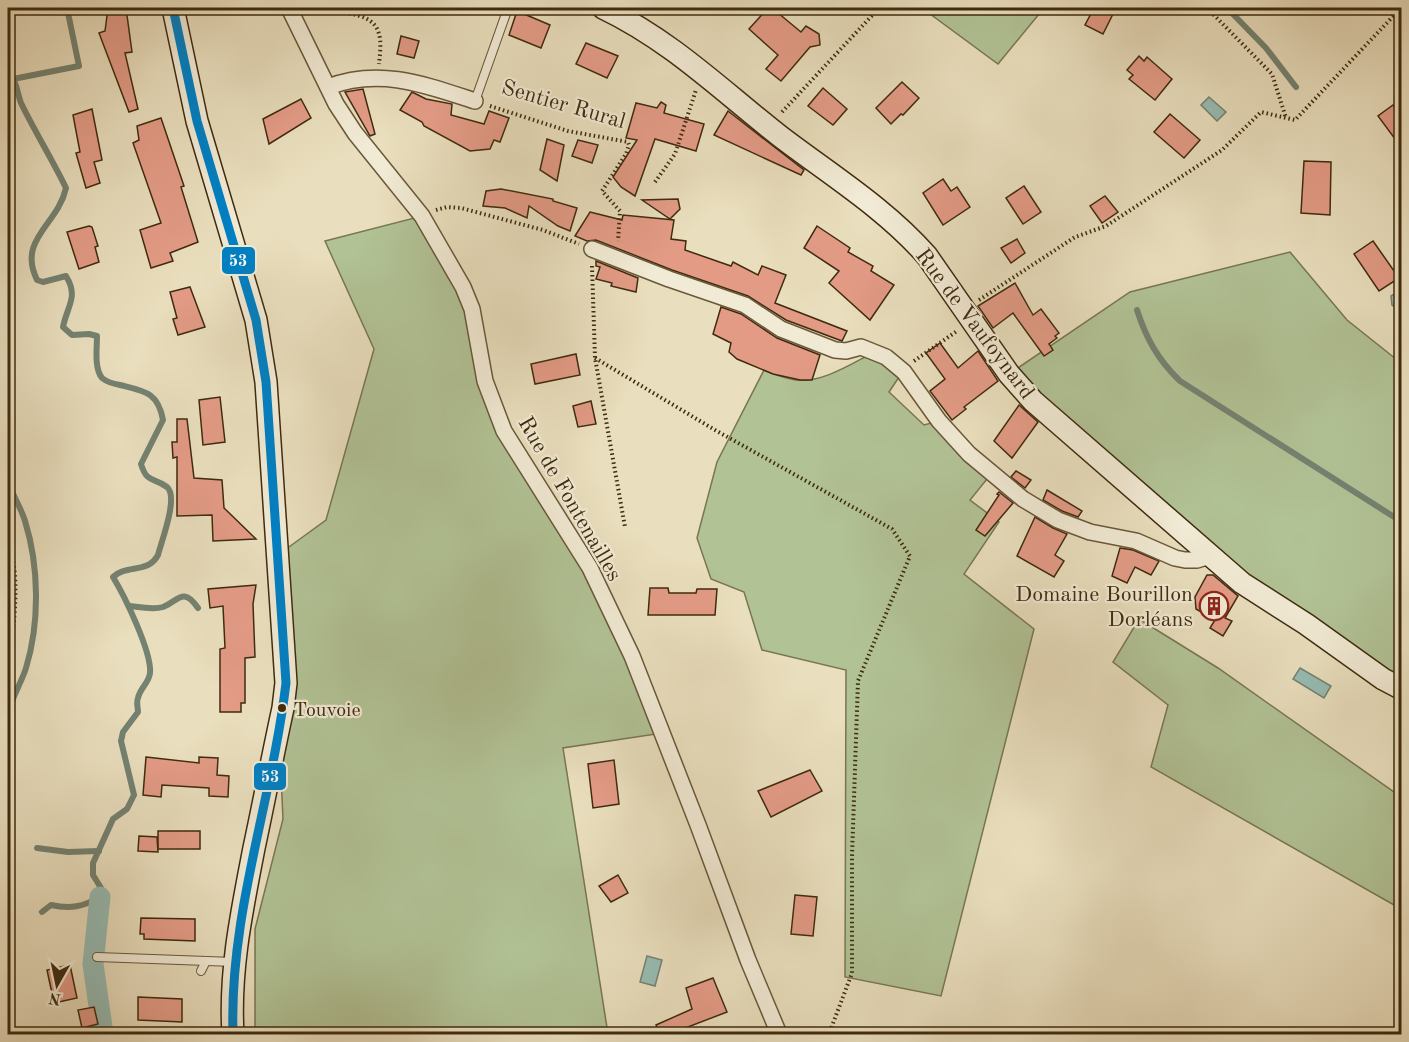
<svg xmlns="http://www.w3.org/2000/svg" width="1409" height="1042" viewBox="0 0 1409 1042" font-family="'Old Standard TT',serif">
  <style>
    .green { fill: #b1c295; stroke: #787652; stroke-width: 1.5 }
    .water { fill: #97bcb3; stroke: #748271; stroke-width: 1.5 }
    .lines { fill: none; stroke-linecap: round; stroke-linejoin: round }
    .stream { stroke: #748271; stroke-width: 6 }
    .canal { stroke: #97bcb3; stroke-width: 21 }
    .building { fill: #e39b86; stroke: #3f2b0e; stroke-width: 1.5 }
    .lane-casing { stroke: #6a583a; stroke-width: 10 }
    .street-casing { stroke: #6a583a; stroke-width: 18 }
    .secondary-casing { stroke: #3f2b0e; stroke-width: 24 }
    .path { stroke: #3f2b0e; stroke-width: 4; stroke-dasharray: 1.5 3; stroke-linecap: butt }
    .lane { stroke: #f1ead4; stroke-width: 8 }
    .street { stroke: #f1ead4; stroke-width: 15 }
    .secondary { stroke: #f1ead4; stroke-width: 21 }
    .bus-1-casing { stroke: #f1ead4; stroke-width: 14 }
    .bus-1 { stroke: #0080c4; stroke-width: 9 }
    .bus-dot { fill: #3f2b0e; stroke: #f1ead4; stroke-width: 2 }
    .labels { text-anchor: middle; stroke-width: 4.5; stroke-linejoin: round; paint-order: stroke }
    .bus-label { font-size: 20px; fill: #3f2b0e; stroke: #f1ead4; text-anchor: start }
    .street-label { font-size: 22px; fill: #3f2b0e; stroke: #f1ead4 }
    .poi-label { font-size: 22px; fill: #3f2b0e; stroke: #f1ead4; text-anchor: end }
    .line-badge { stroke: #f1ead4; stroke-width: 2 }
    .badge-label { font-size: 16px; text-anchor: middle; font-weight: bold; fill: #fff }
  </style>
  <rect width="100%" height="100%" fill="#e9debd"/>
  <filter id="stains"><feTurbulence type="fractalNoise" baseFrequency=".00333" numOctaves="4"/><feColorMatrix values="0 0 0 0 .2 0 0 0 0 .09 0 0 0 0 .02 0 0 0 .5 -.17"/></filter>
  <radialGradient id="worn" r=".72"><stop offset=".6" stop-color="#630" stop-opacity="0"/><stop offset="1" stop-color="#630" stop-opacity=".3"/></radialGradient>
  <g class="green">
    <polygon points="922,8 1044,8 998,64"/>
    <polygon points="422,216 472,309 485,381 555,510 663,733 563,748 608,1034 255,1034 255,929 283,819 271,560 326,520 374,349 325,241"/>
    <polygon points="1290,252 1347,320 1401,363 1401,689 1306,624 1009,374 1130,292"/>
    <path d="M867 356 888 367 899 377 889 392 924 425 939 421 991 474 970 500 999 522 964 574 1034 629 941 996 845 977 846 670 762 650 744 592 711 579 697 538 717 462 764 370C774 374 785 379 796 380 820 383 846 367 867 356Z"/>
    <polygon points="1139,619 1218,668 1401,797 1401,909 1151,767 1168,705 1113,662"/>
  </g>
  <g class="water">
    <polygon points="1209,97 1226,112 1217,121 1201,105"/>
    <polygon points="1401,290 1401,310 1400,311 1392,305 1391,296"/>
    <polygon points="1300,668 1331,686 1324,698 1293,679"/>
    <polygon points="647,956 662,960 655,986 640,982"/>
  </g>
  <g class="lines">
    <g class="stream">
      <polyline points="1227,8 1266,48 1296,87"/>
      <path d="M8 74C17 80 17 93 21 103 35 132 52 159 66 188 58 225 17 239 37 280L43 282 66 276C79 297 67 306 63 327L72 335 89 334 97 336C97 348 94 368 102 378 107 382 114 384 120 385 144 391 158 392 163 420L141 464C147 484 154 477 167 487 179 497 161 542 158 555 148 574 127 564 113 577 124 595 152 652 150 673 149 683 140 688 138 698 136 702 138 708 138 712L123 732 121 741 134 795 127 809 113 819 93 863V875L101 888 100 897C83 907 70 909 51 905L42 912"/>
      <polyline points="13,79 79,66 67,8"/>
      <path d="M1137 310C1146 338 1158 360 1180 381L1402 522"/>
      <path d="M8 483C13 495 21 508 25 521 39 566 40 622 26 668 21 684 11 698 8 715"/>
      <path d="M129 606C139 607 153 610 163 607 178 601 183 586 198 608"/>
      <polyline points="37,848 68,852 99,851"/>
    </g>
    <polyline class="canal" points="100,897 93,964 103,1034"/>
  </g>
  <g class="building">
    <polygon points="108,8 126,8 132,52 125,53 138,109 129,112 99,33 105,31"/>
    <polygon points="768,8 772,8 801,32 806,26 819,34 820,45 810,47 781,81 766,69 778,55 749,29"/>
    <polygon points="1094,8 1116,8 1103,34 1085,25"/>
    <polygon points="517,11 550,25 541,48 509,35"/>
    <polygon points="401,36 419,41 414,58 397,54"/>
    <polygon points="586,43 618,56 607,78 576,64"/>
    <polygon points="1139,56 1144,61 1147,57 1172,79 1155,100 1129,79 1133,75 1127,70"/>
    <polygon points="902,82 919,98 903,115 901,114 891,124 876,108"/>
    <polygon points="823,88 847,109 833,125 808,106"/>
    <polygon points="363,89 375,134 370,136 345,92"/>
    <polygon points="412,92 426,99 452,104 451,115 484,124 489,111 509,118 500,142 494,140 490,149 470,151 424,126 422,122 400,110"/>
    <polygon points="301,99 311,118 269,144 263,119"/>
    <polygon points="661,102 666,105 664,113 704,124 696,151 655,139 635,196 621,187 613,177 637,140 626,138 636,103 657,108"/>
    <polygon points="1393,105 1401,115 1401,147 1378,116"/>
    <polygon points="92,109 102,160 94,162 100,183 86,188 76,153 80,152 73,115"/>
    <polygon points="728,111 804,170 801,175 714,135"/>
    <polygon points="1170,114 1200,140 1184,158 1154,132"/>
    <polygon points="161,118 184,186 181,187 198,242 170,253 173,261 151,268 140,230 161,223 133,143 139,140 137,126"/>
    <polygon points="547,139 564,145 557,181 540,170"/>
    <polygon points="578,140 598,145 592,163 572,156"/>
    <polygon points="1304,161 1331,162 1330,215 1301,213"/>
    <polygon points="943,179 951,191 957,187 970,207 943,225 923,193"/>
    <polygon points="1024,186 1041,212 1023,224 1006,198"/>
    <polygon points="501,189 553,199 553,201 577,208 570,231 558,226 529,206 527,218 505,208 483,206 486,191"/>
    <polygon points="1105,196 1118,212 1102,223 1090,206"/>
    <polygon points="678,199 680,209 670,219 642,200"/>
    <polygon points="590,212 622,220 623,215 674,220 671,239 686,241 685,250 731,266 733,262 758,275 762,266 786,275 775,303 847,331 842,341 786,320 748,296 672,270 596,240 587,241 575,236"/>
    <polygon points="89,226 92,227 98,246 95,247 99,262 79,269 67,232"/>
    <polygon points="817,226 850,248 848,252 873,266 871,271 894,285 870,320 829,283 839,271 804,248"/>
    <polygon points="1017,239 1025,253 1011,263 1001,248"/>
    <polygon points="1373,241 1399,278 1379,291 1354,254"/>
    <polygon points="596,261 638,278 636,292 611,286 612,283 596,279 600,267 596,266"/>
    <polygon points="1015,283 1033,315 1041,309 1059,333 1055,336 1057,338 1049,344 1053,350 1044,356 1013,313 993,328 978,306"/>
    <polygon points="190,287 205,327 178,335 173,319 177,318 170,292"/>
    <polygon points="721,307 741,314 777,338 820,355 812,380 800,380 773,374 737,359 729,352 731,343 713,334"/>
    <polygon points="940,343 958,368 978,351 998,381 964,407 966,409 952,420 930,391 945,379 926,353"/>
    <polygon points="576,354 580,375 535,384 531,364"/>
    <polygon points="220,397 225,442 203,445 199,400"/>
    <polygon points="591,401 596,424 578,427 573,406"/>
    <polygon points="1019,405 1038,422 1012,458 994,441"/>
    <polygon points="177,419 187,419 194,478 222,480 224,508 256,539 213,541 212,515 177,516 177,457 173,458 172,442 177,442"/>
    <polygon points="1016,471 1031,480 1025,488 1011,477"/>
    <polygon points="1047,490 1082,511 1078,517 1062,511 1043,500"/>
    <polygon points="999,492 1013,503 985,536 976,530 999,495 997,494"/>
    <polygon points="1035,517 1053,528 1067,534 1055,555 1064,561 1054,577 1017,556"/>
    <polygon points="1120,548 1133,550 1159,561 1151,575 1135,567 1127,583 1112,576"/>
    <polygon points="1207,575 1213,575 1238,596 1225,618 1232,621 1223,636 1210,628 1215,620 1196,609 1195,597"/>
    <polygon points="256,585 253,604 255,657 245,658 245,703 241,703 241,712 220,712 220,649 225,648 223,606 210,608 208,589"/>
    <polygon points="650,588 668,588 669,593 696,593 697,589 717,589 715,615 648,615"/>
    <polygon points="146,757 199,763 199,757 218,758 217,775 229,776 228,797 209,796 209,788 162,785 161,797 143,795"/>
    <polygon points="614,760 619,804 593,808 588,764"/>
    <polygon points="810,770 822,791 771,817 758,791"/>
    <rect x="158" y="831" width="42" height="18"/>
    <polygon points="139,836 157,837 158,852 138,851"/>
    <polygon points="618,875 628,893 611,902 599,886"/>
    <polygon points="795,895 817,897 813,936 791,934"/>
    <polygon points="141,918 195,919 195,941 144,939 144,934 140,934"/>
    <polygon points="70,965 77,998 54,1003 47,970"/>
    <polygon points="713,978 727,1012 667,1035 660,1035 656,1025 692,1009 686,988"/>
    <polygon points="138,997 182,999 182,1022 138,1020"/>
    <polygon points="94,1007 98,1024 82,1028 78,1010"/>
  </g>
  <g class="lines">
    <g class="lane-casing">
      <g id="lane">
        <polyline points="475,101 508,8"/>
        <polyline points="97,957 234,962"/>
        <polyline points="201,971 206,961"/>
      </g>
    </g>
    <g class="street-casing">
      <g id="street">
        <polyline points="289,8 336,104 355,133 422,216 463,287 472,309 485,381 504,431 590,568 632,656 698,825 748,960 779,1034"/>
        <path d="M328 87C380 67 426 85 475 101"/>
        <polyline points="592,249 669,279 745,305 781,329 835,350 846,351 861,347 886,357 904,372 939,421 969,454 1023,499 1058,520 1090,532 1136,541 1175,558 1185,560 1197,560 1210,556"/>
      </g>
    </g>
    <g class="secondary-casing">
      <g id="secondary">
        <path d="M173 8 197 121 256 320 266 382 286 683 283 708C273 754 264 801 254 848 242 910 229 971 233 1034"/>
        <path d="M603 8C672 41 722 91 781 137 831 175 886 209 927 256L1009 374 1033 401 1242 583 1306 624 1383 679 1402 689"/>
      </g>
    </g>
    <g class="path">
      <polyline points="1207,8 1272,74 1286,118"/>
      <path d="M309 12C328 12 370 9 378 31 382 41 380 54 379 64"/>
      <polyline points="490,106 568,131 628,142 629,145 626,154 602,191 620,211 618,241"/>
      <polyline points="782,112 879,8"/>
      <polyline points="655,182 675,154 696,90"/>
      <polyline points="436,210 447,207 461,208 543,230 579,244"/>
      <polyline points="592,266 595,358 625,527"/>
      <polyline points="979,300 1075,237 1106,226 1222,150 1261,112 1295,120 1401,8"/>
      <polyline points="595,358 715,430 892,529 910,556 858,681 852,856 852,973 829,1034"/>
      <polyline points="914,361 957,331"/>
      <path d="M8 540C22 581 13 628 8 669"/>
    </g>
    <use href="#lane" class="lane"/>
    <use href="#street" class="street"/>
    <use href="#secondary" class="secondary"/>
    <g class="bus-1-casing">
      <path id="bus-1" d="M173 8 197 121 256 320 266 382 286 683C272 801 229 914 233 1034"/>
    </g>
    <use href="#bus-1" class="bus-1"/>
  </g>
  <defs>
    <g id="building-ring" transform="scale(1.5)"><circle r="9.5" fill="#f1ead4" stroke="#8f2418" stroke-width="1.5"/><path d="M-4-6H4V6H1V3H-1V6H-4ZM-2.5-4.3h1.7v1.8h-1.7ZM.8-4.3h1.7v1.8H.8ZM-2.5-1h1.7V.8h-1.7ZM.8-1h1.7V.8H.8Z" fill="#8f2418"/></g>
  </defs>
  <g fill-rule="evenodd">
    <use href="#building-ring" x="1214" y="606"/>
  </g>
  <circle class="bus-dot" cx="282" cy="708" r="5"/>
  <g class="labels">
    <g class="bus-label">
      <text x="293" y="716">Touvoie</text>
    </g>
    <g class="street-label">
      <text transform="translate(564 103) rotate(16)" y="8">Sentier Rural</text>
      <text transform="translate(976 323) rotate(53)" y="8">Rue de Vaufoynard</text>
      <text transform="translate(571 498) rotate(60)" y="8">Rue de Fontenailles</text>
    </g>
    <g class="poi-label">
      <text x="1193" y="601">Domaine Bourillon<tspan x="1193" dy="25">Dorléans</tspan></text>
    </g>
  </g>
  <g class="line-badge">
    <rect x="221" y="246" width="35" height="29" rx="6" fill="#0080c4"/>
    <rect x="253" y="762" width="34" height="29" rx="6" fill="#0080c4"/>
  </g>
  <g class="badge-label">
    <text x="238" y="266">53</text>
    <text x="270" y="782">53</text>
  </g>
  <rect width="1409" height="1042" fill="none" stroke="#e9debd" stroke-width="30"/>
  <rect x="9" y="9" width="1391" height="1024" fill="none" stroke="#3f2b0e" stroke-width="3"/>
  <rect x="15" y="15" width="1379" height="1012" fill="none" stroke="#3f2b0e" stroke-width="1.5"/>
  <g transform="translate(57 985) rotate(189)" stroke="#f1ead4" stroke-width="4.5" paint-order="stroke">
  <path d="M0-4.5L10 22L0 15L-10 22Z" fill="#3f2b0e"/>
  <text y="-9" font-size="16" font-weight="bold" text-anchor="middle" fill="#3f2b0e">N</text>
  </g>
  <rect width="100%" height="100%" filter="url(#stains)"/>
  <rect width="100%" height="100%" fill="url(#worn)"/>
</svg>
